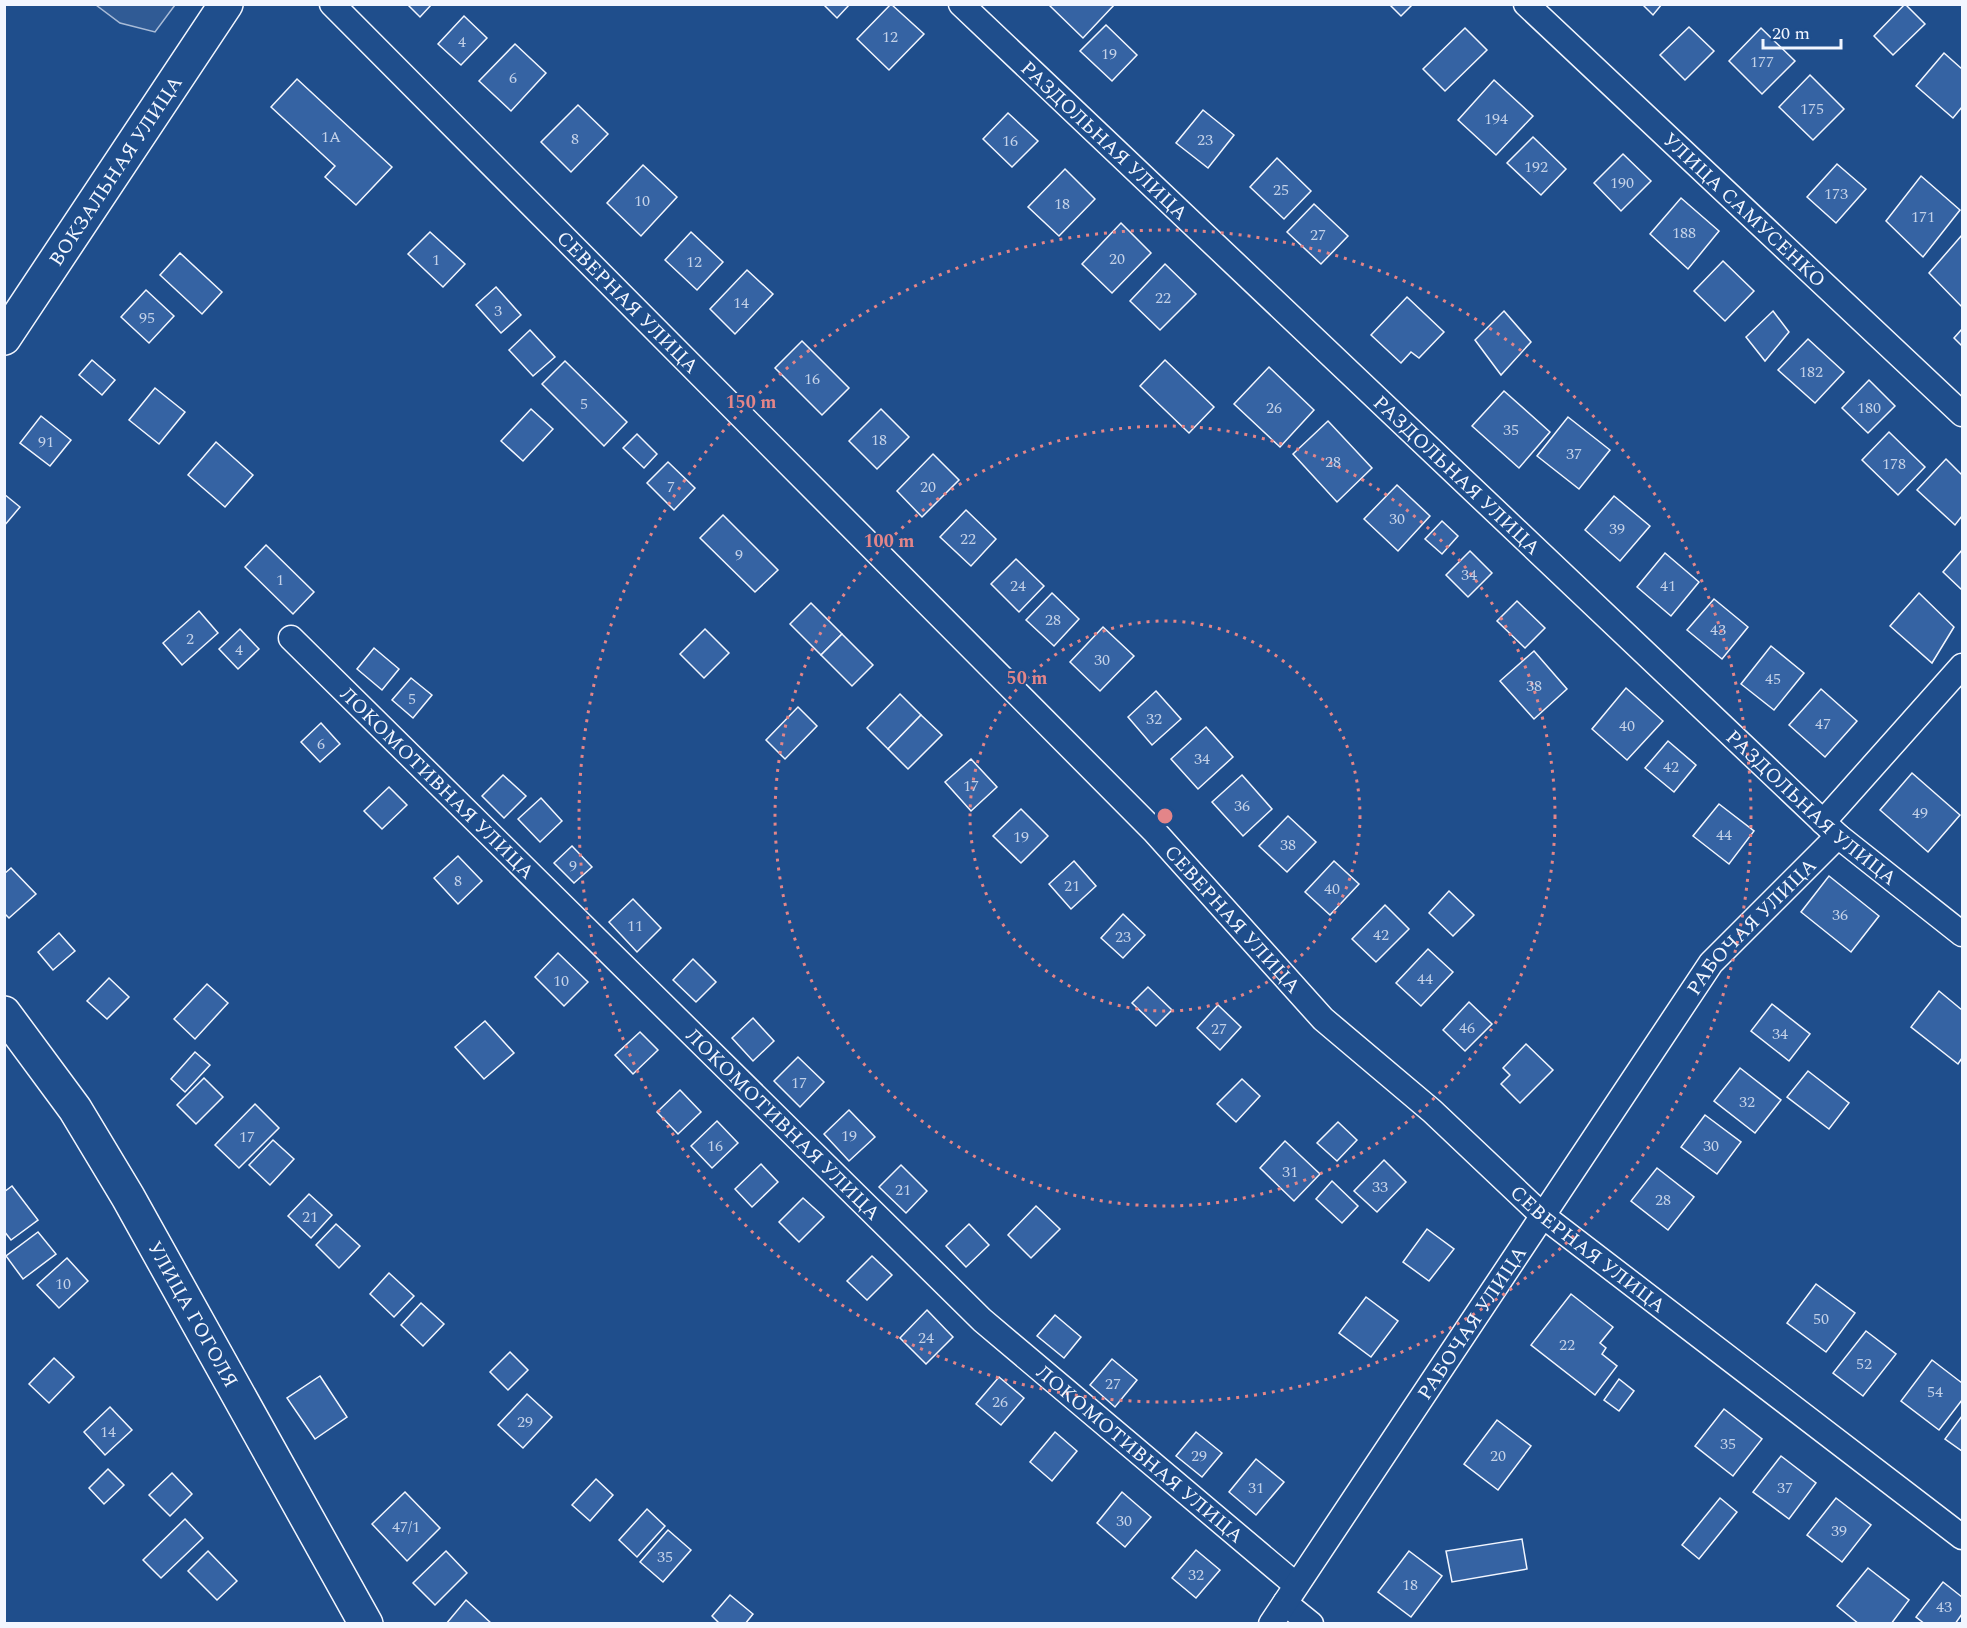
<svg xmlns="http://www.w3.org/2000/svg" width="1967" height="1628" viewBox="0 0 1967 1628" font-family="Spectral,serif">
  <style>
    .built { fill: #305b95; stroke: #a8bbd7; stroke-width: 1.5 }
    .building { fill: #3563a3; stroke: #f2f6ff; stroke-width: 1.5 }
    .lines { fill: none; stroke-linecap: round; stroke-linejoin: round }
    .minor-casing { stroke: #f2f6ff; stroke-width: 27 }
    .secondary-casing { stroke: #f2f6ff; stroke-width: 36 }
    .minor { stroke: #1f4e8c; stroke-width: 24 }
    .secondary { stroke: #1f4e8c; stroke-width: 33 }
    .ring { fill: none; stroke: #e38589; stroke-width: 3; stroke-dasharray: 3 6 }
    .labels { text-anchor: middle; stroke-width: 4.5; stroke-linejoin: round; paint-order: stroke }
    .number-label { font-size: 16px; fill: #c3d1e8 }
    .street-label { font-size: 20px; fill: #f2f6ff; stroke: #1f4e8c }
    .centre { fill: #e38589; stroke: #1f4e8c; stroke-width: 3 }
    .ring-label { font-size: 18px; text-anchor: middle; font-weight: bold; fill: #e38589; stroke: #1f4e8c; stroke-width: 4.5; stroke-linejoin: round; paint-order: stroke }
  </style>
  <rect width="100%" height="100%" fill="#1f4e8c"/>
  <polygon class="built" points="96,5 175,5 155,32 120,23"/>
  <g class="building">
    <polygon points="407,4 432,4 420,17"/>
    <polygon points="823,4 850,4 837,18"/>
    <polygon points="891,4 924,34 889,70 857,39"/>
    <polygon points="1048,4 1115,4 1083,38"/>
    <polygon points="1389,4 1413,4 1401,16"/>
    <polygon points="1642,4 1662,4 1653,15"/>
    <polygon points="1905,4 1925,24 1893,55 1874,36"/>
    <polygon points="464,16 487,38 461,65 438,44"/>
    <polygon points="1106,25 1137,55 1112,81 1080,51"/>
    <polygon points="1689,27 1714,51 1685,80 1660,55"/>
    <polygon points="1465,28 1487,50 1445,91 1423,69"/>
    <polygon points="1761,28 1795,61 1762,94 1729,61"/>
    <polygon points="515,44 546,73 511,111 479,81"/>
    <polygon points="1944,53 1962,69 1962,107 1953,118 1916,86"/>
    <polygon points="1810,75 1844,109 1813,140 1779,107"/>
    <polygon points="297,79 392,167 356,205 325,177 335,166 271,107"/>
    <polygon points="1494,80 1533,116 1496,155 1458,120"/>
    <polygon points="578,105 608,134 571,172 541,142"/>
    <polygon points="1203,110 1234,135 1208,168 1176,143"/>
    <polygon points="1008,113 1038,141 1012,167 983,139"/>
    <polygon points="1533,137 1566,169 1541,195 1507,163"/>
    <polygon points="1623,154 1651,181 1621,211 1594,183"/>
    <polygon points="1277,158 1311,191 1284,219 1250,187"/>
    <polygon points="1837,164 1866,189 1836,223 1807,197"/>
    <polygon points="643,165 677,197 641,236 607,203"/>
    <polygon points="1065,169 1095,199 1059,236 1028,207"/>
    <polygon points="1921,176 1960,210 1923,257 1886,221"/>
    <polygon points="1681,198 1719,231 1688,269 1650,234"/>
    <polygon points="1314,204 1348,236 1321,264 1287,232"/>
    <polygon points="1121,223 1151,253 1112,293 1082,264"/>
    <polygon points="430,232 465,264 443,287 408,254"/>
    <polygon points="691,232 723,262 697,290 665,260"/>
    <polygon points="1962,235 1962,307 1929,273"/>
    <polygon points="180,253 222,292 202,314 160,275"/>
    <polygon points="1723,261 1754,291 1725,321 1694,291"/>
    <polygon points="1165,264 1196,294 1160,330 1130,301"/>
    <polygon points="747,270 773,294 735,334 710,309"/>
    <polygon points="496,287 521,315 501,333 476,305"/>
    <polygon points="146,290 174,316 149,343 121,317"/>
    <polygon points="1407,297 1444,332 1419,358 1411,352 1401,363 1371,335"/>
    <polygon points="1504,311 1531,342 1501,375 1475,340"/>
    <polygon points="1773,311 1789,332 1765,361 1746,337"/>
    <polygon points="1962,329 1962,346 1954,338"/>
    <polygon points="530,330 555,357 533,376 509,350"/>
    <polygon points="1808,339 1844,372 1815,403 1778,370"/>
    <polygon points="802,341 849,388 822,415 775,368"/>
    <polygon points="92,360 115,380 102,395 79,375"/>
    <polygon points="1165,360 1214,407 1189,433 1140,386"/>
    <polygon points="565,361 627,422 604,446 542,384"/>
    <polygon points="1269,367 1314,410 1280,447 1234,404"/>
    <polygon points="1869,380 1895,406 1868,433 1842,408"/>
    <polygon points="155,388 185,412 159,444 129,420"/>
    <polygon points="1504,391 1550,432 1519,468 1472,426"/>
    <polygon points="531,409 553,429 523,461 501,441"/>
    <polygon points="881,409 909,437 877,469 849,441"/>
    <polygon points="41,416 71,440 50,466 20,443"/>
    <polygon points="1568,417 1610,450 1579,489 1537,456"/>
    <polygon points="1328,421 1372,468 1337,502 1293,454"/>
    <polygon points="1889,432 1925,467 1898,495 1862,460"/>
    <polygon points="637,434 657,454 644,468 623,448"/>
    <polygon points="216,442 253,475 225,507 188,475"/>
    <polygon points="933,454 959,480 922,517 897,491"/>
    <polygon points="1946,459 1962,475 1962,516 1955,525 1917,490"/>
    <polygon points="668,462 695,488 674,510 647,483"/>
    <polygon points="1397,485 1430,516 1398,551 1364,519"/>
    <polygon points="4,494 20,507 4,526"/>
    <polygon points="1614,496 1650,526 1620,561 1585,530"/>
    <polygon points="966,510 996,539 971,566 940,537"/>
    <polygon points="723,515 778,570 755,592 700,538"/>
    <polygon points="1442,521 1458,536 1442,554 1425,539"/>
    <polygon points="266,545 314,592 293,614 245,567"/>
    <polygon points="1962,550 1962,590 1943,572"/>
    <polygon points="1470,551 1492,573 1468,597 1446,575"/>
    <polygon points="1665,553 1699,582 1671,616 1637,587"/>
    <polygon points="1016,559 1044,586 1019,612 991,584"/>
    <polygon points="1052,593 1079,619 1054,646 1026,620"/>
    <polygon points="1919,593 1954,627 1932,663 1890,626"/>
    <polygon points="1714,599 1748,627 1722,659 1687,630"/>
    <polygon points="1517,601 1545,628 1525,648 1497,621"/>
    <polygon points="811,603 842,634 821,655 790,624"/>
    <polygon points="199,611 218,633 182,665 163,643"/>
    <polygon points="1103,627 1134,656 1100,691 1070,662"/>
    <polygon points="240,629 259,649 238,669 219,649"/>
    <polygon points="705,629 729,653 704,678 680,654"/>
    <polygon points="842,634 873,665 852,686 821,655"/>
    <polygon points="1771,646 1804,673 1774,710 1741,684"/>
    <polygon points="374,648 399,669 382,690 357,669"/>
    <polygon points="1534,651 1567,689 1534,719 1500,681"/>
    <polygon points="411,678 432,695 413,718 392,700"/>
    <polygon points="1626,688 1663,721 1627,760 1592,729"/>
    <polygon points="1821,689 1857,721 1825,757 1789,725"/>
    <polygon points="1156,691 1181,719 1152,745 1128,717"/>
    <polygon points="900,694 921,715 888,749 867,728"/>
    <polygon points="798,707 817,726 785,759 766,740"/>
    <polygon points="921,715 942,735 908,769 888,749"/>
    <polygon points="321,723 340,744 320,762 301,742"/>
    <polygon points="1206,727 1233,757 1198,789 1171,759"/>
    <polygon points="1668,741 1696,765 1674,792 1645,768"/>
    <polygon points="971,759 997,787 971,811 945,782"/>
    <polygon points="1912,773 1960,815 1928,852 1880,810"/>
    <polygon points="503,775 526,796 504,818 482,796"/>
    <polygon points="1242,775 1272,809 1243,836 1212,802"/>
    <polygon points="389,787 407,805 382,829 364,811"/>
    <polygon points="541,798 562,821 540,842 518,819"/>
    <polygon points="1719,804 1754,831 1729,864 1693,836"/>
    <polygon points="1021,809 1048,836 1021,863 993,836"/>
    <polygon points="1288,816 1316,842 1287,872 1259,846"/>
    <polygon points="572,846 592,867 574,883 554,863"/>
    <polygon points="458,856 482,881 458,904 434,878"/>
    <polygon points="1074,861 1096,886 1071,909 1049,884"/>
    <polygon points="1334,861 1359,884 1330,915 1305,892"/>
    <polygon points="11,868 36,894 9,918 4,913 4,874"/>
    <polygon points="1829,876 1879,916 1851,952 1801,912"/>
    <polygon points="1449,891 1474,915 1453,936 1429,913"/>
    <polygon points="633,899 661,928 637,952 609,922"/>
    <polygon points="1385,905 1409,929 1376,962 1352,939"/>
    <polygon points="1123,914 1145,935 1123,958 1101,938"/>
    <polygon points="59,933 75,951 53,970 38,952"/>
    <polygon points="1428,949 1453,972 1421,1006 1396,983"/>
    <polygon points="558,953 588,982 564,1006 535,977"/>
    <polygon points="693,959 716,982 696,1002 673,980"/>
    <polygon points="109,978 129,997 107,1019 87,1001"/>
    <polygon points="207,984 228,1003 195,1039 174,1019"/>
    <polygon points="1148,987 1172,1010 1156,1026 1132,1003"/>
    <polygon points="1939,991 1962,1010 1962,1058 1958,1064 1911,1027"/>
    <polygon points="1469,1002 1492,1024 1465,1051 1443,1030"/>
    <polygon points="1772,1004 1810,1034 1789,1061 1751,1031"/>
    <polygon points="1218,1005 1241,1027 1220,1050 1197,1028"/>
    <polygon points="753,1018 774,1041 753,1061 732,1038"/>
    <polygon points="485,1021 514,1053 484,1079 455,1047"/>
    <polygon points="640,1032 658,1050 633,1074 615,1055"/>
    <polygon points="1526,1044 1553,1070 1520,1103 1501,1084 1510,1075 1503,1068"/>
    <polygon points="195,1052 210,1065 185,1092 171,1079"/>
    <polygon points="798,1057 824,1082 800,1107 774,1081"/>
    <polygon points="1740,1068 1781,1100 1755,1133 1714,1101"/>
    <polygon points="1808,1071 1849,1103 1829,1129 1787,1097"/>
    <polygon points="204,1078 223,1097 196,1124 177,1105"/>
    <polygon points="1242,1079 1260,1096 1236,1122 1217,1104"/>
    <polygon points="680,1090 701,1112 678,1134 657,1112"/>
    <polygon points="255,1104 279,1128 239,1168 215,1145"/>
    <polygon points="849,1110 875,1137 849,1161 824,1134"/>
    <polygon points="1705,1115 1741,1142 1717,1174 1681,1147"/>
    <polygon points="717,1121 738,1143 712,1168 691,1146"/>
    <polygon points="1338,1122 1357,1140 1337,1161 1317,1143"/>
    <polygon points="273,1140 294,1159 270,1185 249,1165"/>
    <polygon points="1285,1141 1320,1174 1294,1201 1260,1168"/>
    <polygon points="1384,1160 1406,1182 1377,1212 1354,1191"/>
    <polygon points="761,1164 778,1182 752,1207 735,1189"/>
    <polygon points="901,1165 927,1191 906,1213 879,1187"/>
    <polygon points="1657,1168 1694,1197 1668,1230 1631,1201"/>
    <polygon points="1332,1181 1358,1206 1342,1223 1316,1199"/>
    <polygon points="12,1186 38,1220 11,1240 4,1231 4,1192"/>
    <polygon points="309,1194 332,1215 311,1238 288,1216"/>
    <polygon points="803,1198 824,1217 799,1242 779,1222"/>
    <polygon points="1036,1206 1060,1229 1031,1258 1008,1235"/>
    <polygon points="336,1224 360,1246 339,1268 316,1245"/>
    <polygon points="969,1224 989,1245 966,1267 946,1246"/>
    <polygon points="1427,1229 1454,1249 1429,1281 1403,1262"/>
    <polygon points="38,1232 56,1254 23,1279 6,1256"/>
    <polygon points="872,1256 892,1275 867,1300 847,1281"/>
    <polygon points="67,1258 88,1281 59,1308 37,1285"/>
    <polygon points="389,1273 414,1296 394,1317 370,1294"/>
    <polygon points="1816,1284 1855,1313 1826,1352 1787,1323"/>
    <polygon points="1571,1294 1613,1327 1600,1343 1606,1348 1602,1354 1617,1366 1595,1395 1531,1345"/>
    <polygon points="1366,1297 1398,1321 1371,1357 1339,1333"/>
    <polygon points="421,1303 444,1324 423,1346 401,1325"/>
    <polygon points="927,1310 953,1337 926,1364 900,1338"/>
    <polygon points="1055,1315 1081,1337 1064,1358 1037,1336"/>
    <polygon points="1866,1331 1896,1354 1863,1396 1833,1373"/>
    <polygon points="510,1352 528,1370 508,1390 490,1372"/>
    <polygon points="54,1358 74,1377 49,1403 29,1384"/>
    <polygon points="1112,1359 1137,1380 1115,1407 1090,1385"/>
    <polygon points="1932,1360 1962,1383 1962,1400 1939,1430 1901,1401"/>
    <polygon points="320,1376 347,1417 315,1439 287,1398"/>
    <polygon points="999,1377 1024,1398 1001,1425 976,1404"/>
    <polygon points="1619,1379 1634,1391 1619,1411 1604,1400"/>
    <polygon points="527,1394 552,1417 523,1448 498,1425"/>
    <polygon points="110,1407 132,1430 105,1455 84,1432"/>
    <polygon points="1724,1409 1762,1439 1733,1476 1695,1446"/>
    <polygon points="1962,1416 1962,1451 1945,1439"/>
    <polygon points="1497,1420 1531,1446 1498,1490 1464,1464"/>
    <polygon points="1055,1432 1077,1451 1052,1481 1030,1462"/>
    <polygon points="1196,1432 1222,1453 1202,1477 1176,1456"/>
    <polygon points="1781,1456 1816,1483 1789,1519 1753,1492"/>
    <polygon points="1256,1459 1284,1482 1256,1515 1229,1492"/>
    <polygon points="108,1469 124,1485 104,1504 89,1488"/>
    <polygon points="172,1473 192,1494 170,1516 149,1495"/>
    <polygon points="596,1479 613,1495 590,1521 572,1505"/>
    <polygon points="405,1492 440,1528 407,1561 372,1524"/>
    <polygon points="1122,1492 1151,1517 1125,1547 1097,1523"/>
    <polygon points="1720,1498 1737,1512 1699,1559 1682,1545"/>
    <polygon points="1836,1498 1871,1525 1842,1562 1807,1535"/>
    <polygon points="647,1509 665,1526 637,1557 619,1540"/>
    <polygon points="185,1519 203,1538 161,1578 143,1560"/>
    <polygon points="668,1530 691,1550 663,1582 640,1562"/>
    <polygon points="1522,1539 1527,1569 1452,1582 1446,1551"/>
    <polygon points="1196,1550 1220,1570 1196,1598 1172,1578"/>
    <polygon points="208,1551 237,1581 217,1600 188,1571"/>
    <polygon points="446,1551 467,1573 435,1605 413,1583"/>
    <polygon points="1409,1551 1442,1576 1411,1617 1378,1592"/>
    <polygon points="1868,1568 1909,1600 1891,1624 1859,1624 1837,1606"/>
    <polygon points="1943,1582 1962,1597 1962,1614 1955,1624 1925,1624 1916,1617"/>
    <polygon points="730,1595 753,1614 745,1624 720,1624 712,1616"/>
    <polygon points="466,1600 492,1624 446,1624"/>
  </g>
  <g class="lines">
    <g class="minor-casing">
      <g id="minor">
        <path id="s1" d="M332 4 1154 831 1323 1019 1432 1111 1542 1215 1962 1537"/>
        <path id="s2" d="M961 4 1838 836 1962 934"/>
        <path id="s3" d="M1526 4 1962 414"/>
        <path id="s4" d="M291 638 982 1320 1296 1585"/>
        <polyline points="1823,822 1962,666"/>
        <polyline points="1285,1603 1311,1624"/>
        <path id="s5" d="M1271 1624 1711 963 1838 836"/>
      </g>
    </g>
    <g class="secondary-casing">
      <g id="secondary">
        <path id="s6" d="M4 338 226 4"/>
        <path id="s7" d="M4 1013 75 1109 128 1197 366 1624"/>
      </g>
    </g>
    <use href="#minor" class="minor"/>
    <use href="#secondary" class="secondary"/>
  </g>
  <g class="ring">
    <circle cx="1165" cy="816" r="195"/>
    <circle cx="1165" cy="816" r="390"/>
    <circle cx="1165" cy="816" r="586"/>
  </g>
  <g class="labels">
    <g class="number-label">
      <text x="890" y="42">12</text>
      <text x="462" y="47">4</text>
      <text x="1109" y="59">19</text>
      <text x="1762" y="67">177</text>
      <text x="513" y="83">6</text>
      <text x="1812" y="114">175</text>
      <text x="1496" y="124">194</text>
      <text x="331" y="142">1А</text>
      <text x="575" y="144">8</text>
      <text x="1205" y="145">23</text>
      <text x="1010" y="146">16</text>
      <text x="1536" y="172">192</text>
      <text x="1622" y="188">190</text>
      <text x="1281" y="195">25</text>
      <text x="1836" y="199">173</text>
      <text x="642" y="206">10</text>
      <text x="1062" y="209">18</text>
      <text x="1923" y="222">171</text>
      <text x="1684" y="238">188</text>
      <text x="1318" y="240">27</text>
      <text x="1117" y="264">20</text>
      <text x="436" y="265">1</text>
      <text x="694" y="267">12</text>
      <text x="1163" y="303">22</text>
      <text x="741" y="308">14</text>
      <text x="498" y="316">3</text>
      <text x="147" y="323">95</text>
      <text x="1811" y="377">182</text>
      <text x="812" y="384">16</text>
      <text x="584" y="409">5</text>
      <text x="1274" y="413">26</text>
      <text x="1869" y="413">180</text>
      <text x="1511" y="435">35</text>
      <text x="879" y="445">18</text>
      <text x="46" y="447">91</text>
      <text x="1574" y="459">37</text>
      <text x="1333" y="467">28</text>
      <text x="1894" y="469">178</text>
      <text x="671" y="492">7</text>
      <text x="928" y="492">20</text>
      <text x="1397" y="524">30</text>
      <text x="1617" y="534">39</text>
      <text x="968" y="544">22</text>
      <text x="739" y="560">9</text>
      <text x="1469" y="580">34</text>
      <text x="280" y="585">1</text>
      <text x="1018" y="591">24</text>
      <text x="1668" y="591">41</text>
      <text x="1053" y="625">28</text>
      <text x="1718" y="635">43</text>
      <text x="190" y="644">2</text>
      <text x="239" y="655">4</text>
      <text x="1102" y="665">30</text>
      <text x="1773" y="684">45</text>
      <text x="1534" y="691">38</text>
      <text x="412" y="704">5</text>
      <text x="1154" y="724">32</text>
      <text x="1823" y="729">47</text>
      <text x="1627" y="731">40</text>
      <text x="321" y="749">6</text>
      <text x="1202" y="764">34</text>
      <text x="1671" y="772">42</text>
      <text x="971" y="791">17</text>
      <text x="1242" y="811">36</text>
      <text x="1920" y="818">49</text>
      <text x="1724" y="840">44</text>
      <text x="1021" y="842">19</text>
      <text x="1288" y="850">38</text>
      <text x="573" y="871">9</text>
      <text x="458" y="886">8</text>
      <text x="1072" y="891">21</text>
      <text x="1332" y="894">40</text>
      <text x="1840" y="920">36</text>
      <text x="635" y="931">11</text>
      <text x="1381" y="940">42</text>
      <text x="1123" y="942">23</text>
      <text x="1425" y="984">44</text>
      <text x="561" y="986">10</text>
      <text x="1467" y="1033">46</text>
      <text x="1219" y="1034">27</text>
      <text x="1780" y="1039">34</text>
      <text x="799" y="1088">17</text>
      <text x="1747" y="1107">32</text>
      <text x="849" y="1141">19</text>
      <text x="247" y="1142">17</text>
      <text x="715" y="1151">16</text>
      <text x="1711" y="1151">30</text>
      <text x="1290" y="1177">31</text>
      <text x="1380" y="1192">33</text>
      <text x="903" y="1195">21</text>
      <text x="1663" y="1205">28</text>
      <text x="310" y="1222">21</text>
      <text x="63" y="1289">10</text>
      <text x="1821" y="1324">50</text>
      <text x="926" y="1343">24</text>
      <text x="1567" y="1350">22</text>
      <text x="1864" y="1369">52</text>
      <text x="1113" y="1389">27</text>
      <text x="1935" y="1397">54</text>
      <text x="1000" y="1407">26</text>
      <text x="525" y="1427">29</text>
      <text x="108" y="1437">14</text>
      <text x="1728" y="1449">35</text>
      <text x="1199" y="1461">29</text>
      <text x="1498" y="1461">20</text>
      <text x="1256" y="1493">31</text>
      <text x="1785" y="1493">37</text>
      <text x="1124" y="1526">30</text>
      <text x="406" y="1532">47/1</text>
      <text x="1839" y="1536">39</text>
      <text x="665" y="1562">35</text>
      <text x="1196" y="1580">32</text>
      <text x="1410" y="1590">18</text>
      <text x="1944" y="1612">43</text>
    </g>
    <g class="street-label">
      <text dy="7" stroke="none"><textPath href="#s2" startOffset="198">РАЗДОЛЬНАЯ УЛИЦА</textPath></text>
      <text dy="7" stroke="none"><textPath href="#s6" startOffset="201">ВОКЗАЛЬНАЯ УЛИЦА</textPath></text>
      <text dy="7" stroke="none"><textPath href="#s3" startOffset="300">УЛИЦА САМУСЕНКО</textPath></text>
      <text dy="7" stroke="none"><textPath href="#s1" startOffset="420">СЕВЕРНАЯ УЛИЦА</textPath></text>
      <text dy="7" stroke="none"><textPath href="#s2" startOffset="684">РАЗДОЛЬНАЯ УЛИЦА</textPath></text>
      <text dy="7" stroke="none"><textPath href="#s4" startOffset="206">ЛОКОМОТИВНАЯ УЛИЦА</textPath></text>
      <text dy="7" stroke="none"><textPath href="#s2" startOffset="1170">РАЗДОЛЬНАЯ УЛИЦА</textPath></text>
      <text dy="7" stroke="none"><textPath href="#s1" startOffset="1284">СЕВЕРНАЯ УЛИЦА</textPath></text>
      <text dy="7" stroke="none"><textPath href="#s5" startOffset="848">РАБОЧАЯ УЛИЦА</textPath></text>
      <text dy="7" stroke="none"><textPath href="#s4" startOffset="692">ЛОКОМОТИВНАЯ УЛИЦА</textPath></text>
      <text dy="7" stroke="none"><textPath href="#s1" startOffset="1770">СЕВЕРНАЯ УЛИЦА</textPath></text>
      <text dy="7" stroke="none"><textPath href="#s7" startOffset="356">УЛИЦА ГОГОЛЯ</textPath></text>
      <text dy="7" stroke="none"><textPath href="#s5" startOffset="362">РАБОЧАЯ УЛИЦА</textPath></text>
      <text dy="7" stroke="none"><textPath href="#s4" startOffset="1178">ЛОКОМОТИВНАЯ УЛИЦА</textPath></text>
    </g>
  </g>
  <circle cx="1165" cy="816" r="9" class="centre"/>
  <g class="ring-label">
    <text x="751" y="408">150 m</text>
    <text x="889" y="547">100 m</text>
    <text x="1027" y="684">50 m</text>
  </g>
  <rect width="1967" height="1628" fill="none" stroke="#f2f6ff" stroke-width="12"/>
  <path d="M1763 39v9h78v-9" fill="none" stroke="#f2f6ff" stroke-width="3"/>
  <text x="1772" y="39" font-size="18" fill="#f2f6ff" stroke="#1f4e8c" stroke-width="4.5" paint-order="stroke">20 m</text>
</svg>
